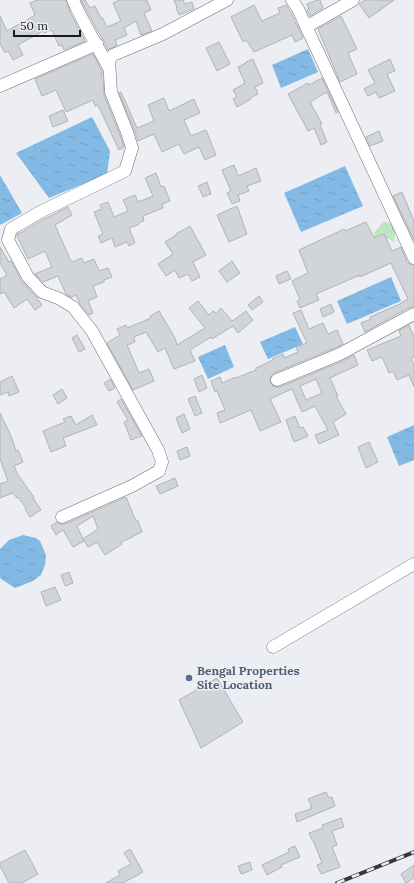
<svg xmlns="http://www.w3.org/2000/svg" width="414" height="883" viewBox="0 0 414 883" font-family="Lora,serif">
  <style>
    .forest { fill: url(#forest-crowns) }
    .water { fill: url(#water-ripples) }
    .building { fill: #d1d4d8; stroke: #b1b3b8; fill-rule: evenodd }
    .lines { fill: none; stroke-linecap: round; stroke-linejoin: round }
    .minor-casing { stroke: #6c6e72; stroke-width: 13 }
    .minor { stroke: #fff; stroke-width: 12 }
    .rail-casing { stroke: #363739; stroke-width: 4 }
    .rail { stroke: #eceef3; stroke-width: 2.5; stroke-dasharray: 8; stroke-linecap: butt }
    .service-dot { fill: #5c6f8a; stroke: #eceef3; stroke-width: 1.5 }
    .labels { text-anchor: middle; stroke-width: 3; stroke-linejoin: round; paint-order: stroke }
    .service-label { font-size: 12px; font-weight: bold; fill: #4e5e75; stroke: #eceef3; text-anchor: start }
  </style>
  <defs>
    <pattern id="forest-crowns" width="20" height="18" patternUnits="userSpaceOnUse"><rect width="20" height="18" fill="#bee4c0"/><path d="M2 6a3 3 0 1 1 6 0M12 15a3 3 0 1 1 6 0" fill="none" stroke="#a3c3a4"/></pattern>
    <pattern id="water-ripples" width="26" height="14" patternUnits="userSpaceOnUse"><rect width="26" height="14" fill="#82bae5"/><path d="M2 4q2-2 4 0t4 0M15 11q2-2 4 0t4 0" fill="none" stroke="#709fc4"/></pattern>
  </defs>
  <rect width="100%" height="100%" fill="#eceef3"/>
  <polygon class="forest" points="384,221 396,226 394,242 388,238 378,247 372,238 375,232"/>
  <g class="water">
    <polygon points="308,49 318,72 281,88 272,65"/>
    <polygon points="92,117 110,151 107,174 49,198 16,153"/>
    <polygon points="345,166 363,206 301,232 284,193"/>
    <polygon points="0,175 22,213 0,225"/>
    <polygon points="391,277 401,301 347,324 337,301"/>
    <polygon points="295,327 303,344 268,359 260,342"/>
    <polygon points="225,345 234,367 208,379 198,357"/>
    <polygon points="414,425 414,460 399,466 387,437"/>
    <polygon points="23,535 36,538 40,541 46,555 45,565 41,575 33,581 15,588 1,579 0,577 0,549 9,540"/>
  </g>
  <g class="building">
    <polygon points="38,0 66,0 70,12 85,41 64,50 62,45 59,46 52,30 44,33 43,31 18,45 23,55 13,60 8,51 5,53 0,44 0,16 7,31 35,15 30,3"/>
    <polygon points="81,0 85,0 90,8 95,6 101,18 102,17 107,27 121,21 113,3 119,0 147,0 151,10 144,13 152,31 141,35 136,21 124,28 127,35 115,40 117,45 108,50 104,41 97,30"/>
    <polygon points="174,0 183,0 185,4 192,2 194,9 179,15 176,8 177,7"/>
    <polygon points="317,0 320,0 323,8 310,16 307,10 309,9 307,4"/>
    <polygon points="365,0 394,0 369,18 359,4"/>
    <polygon points="254,5 262,21 280,13 278,8 286,5 291,13 303,38 295,42 292,35 254,52 246,40 243,42 231,17"/>
    <polygon points="341,16 357,49 348,53 357,74 340,82 318,29"/>
    <polygon points="219,42 230,64 217,71 206,48"/>
    <polygon points="93,54 102,71 102,76 101,76 103,80 104,95 120,135 124,147 119,150 98,105 95,106 93,100 66,112 56,90 42,96 35,79"/>
    <polygon points="253,59 263,83 255,87 258,94 250,98 251,99 237,107 233,99 237,97 233,90 245,83 238,67 246,63 246,62"/>
    <polygon points="390,59 395,71 387,74 395,91 379,98 376,92 368,96 364,89 375,83 368,70"/>
    <polygon points="322,78 338,112 336,113 327,92 310,102 322,124 320,125 327,142 321,145 314,128 308,131 288,94 308,83 309,85"/>
    <polygon points="121,92 137,128 154,121 148,105 164,98 169,111 194,99 200,113 184,120 191,136 206,130 216,155 205,160 199,147 184,154 179,144 162,152 154,134 138,141 134,129 119,93"/>
    <polygon points="63,110 68,121 53,127 49,116"/>
    <polygon points="379,131 383,141 370,146 366,137"/>
    <polygon points="234,165 238,176 256,168 261,181 247,186 249,191 238,195 240,201 232,204 227,193 231,191 222,170"/>
    <polygon points="156,173 161,187 164,186 170,201 162,204 163,208 143,216 144,221 140,222 138,225 129,228 135,243 129,246 127,242 115,247 112,238 101,243 98,236 103,234 94,212 102,209 100,205 108,202 114,217 128,211 123,200 135,195 138,202 153,196 145,178"/>
    <polygon points="207,182 211,194 203,197 198,186"/>
    <polygon points="402,192 414,221 414,240 393,196"/>
    <polygon points="237,206 247,234 229,242 217,215"/>
    <polygon points="68,207 72,215 55,225 70,259 72,262 82,258 84,263 94,259 99,271 108,268 112,277 104,280 104,282 93,286 97,297 88,301 93,313 89,315 80,304 76,295 71,297 66,294 58,276 43,282 35,274 52,267 45,251 28,259 17,236 17,234 25,231 25,230 44,219 59,212 58,212"/>
    <polygon points="366,222 374,238 384,234 392,251 401,247 407,262 410,264 414,265 414,307 410,307 365,332 361,323 371,319 370,317 402,303 402,302 408,299 391,263 360,277 360,275 316,294 319,300 300,308 297,301 300,299 292,281 308,273 299,250 344,229 345,231"/>
    <polygon points="190,226 206,255 193,262 200,277 192,281 188,274 179,278 175,270 166,276 158,264 173,254 165,242 176,235 176,234"/>
    <polygon points="0,247 9,262 11,261 22,282 37,298 42,305 35,310 27,299 14,308 4,292 0,294 0,279 7,275 0,263"/>
    <polygon points="232,261 240,273 227,282 219,271"/>
    <polygon points="287,271 291,279 279,284 276,276"/>
    <polygon points="259,296 263,302 252,310 248,305"/>
    <polygon points="198,301 209,315 213,311 216,313 221,308 232,321 246,311 253,320 238,333 233,326 212,339 211,337 190,350 195,361 174,369 165,348 158,352 146,332 134,337 135,342 127,345 139,373 149,369 154,381 133,390 107,343 120,335 117,329 126,325 127,328 151,318 150,316 159,311 175,338 177,345 205,328 189,308"/>
    <polygon points="331,304 334,312 323,317 320,309"/>
    <path d="M301 310 309 329 323 323 328 334 337 330 343 344 337 347 274 373 271 376 270 379V382L273 386 276 387H280L343 361 354 355 358 365 330 378 338 396H336L346 414 333 422 339 435 319 444 315 435 328 430 315 406 302 412 292 389 270 399 281 422 260 431 251 410 220 423 217 413 225 410 217 391 215 392 211 381 220 377 222 383 236 377V378L256 370V368L273 360 272 359 283 354 284 358 298 352 296 347 307 343 293 313ZM316 379 322 393 306 400 300 386Z"/>
    <polygon points="409,325 414,337 414,357 411,358 414,365 414,387 409,375 397,380 393,371 389,373 382,357 372,361 367,350 401,336 399,331"/>
    <polygon points="77,335 85,349 79,352 72,338"/>
    <polygon points="202,375 207,388 199,392 194,379"/>
    <polygon points="12,376 19,392 9,396 8,392 0,395 0,382"/>
    <polygon points="110,379 115,388 109,391 104,383"/>
    <polygon points="62,389 67,398 58,404 53,395"/>
    <polygon points="195,396 202,413 195,416 188,399"/>
    <polygon points="121,399 142,436 131,440 124,422 128,420 117,402"/>
    <polygon points="0,413 11,436 16,451 18,450 23,462 14,466 18,475 34,497 33,498 41,510 30,517 25,509 26,508 18,497 17,498 13,493 0,498 0,484 8,481 0,459"/>
    <polygon points="184,414 190,429 182,433 176,418"/>
    <polygon points="92,415 97,425 63,438 66,446 51,452 43,431 65,422 63,419 71,416 76,425"/>
    <polygon points="295,416 300,428 303,427 308,436 294,442 286,420"/>
    <polygon points="369,442 378,462 366,468 358,447"/>
    <polygon points="187,447 190,456 180,460 177,451"/>
    <polygon points="175,478 178,486 160,494 156,486"/>
    <polygon points="126,497 136,521 138,521 142,532 133,536 133,537 121,542 122,544 105,555 97,542 88,547 83,539 98,529 93,516 77,526 84,541 73,547 63,530 56,535 51,526 57,522 61,524 65,524"/>
    <polygon points="69,572 73,583 65,586 61,575"/>
    <polygon points="55,587 61,600 46,606 41,592"/>
    <polygon points="217,678 243,722 201,748 179,700"/>
    <polygon points="326,792 329,798 332,797 335,806 297,822 295,814 311,809 310,807 312,807 308,799"/>
    <polygon points="341,818 344,827 332,831 337,845 332,847 340,867 321,874 317,865 322,863 313,840 312,840 309,833 323,828 322,825"/>
    <polygon points="295,846 300,857 281,865 282,867 267,875 262,865 289,852 288,849"/>
    <polygon points="130,849 143,872 123,883 106,883 120,875 118,871 131,864 124,853"/>
    <polygon points="25,850 38,874 22,883 9,883 0,866 0,863"/>
    <polygon points="250,862 252,870 241,874 238,866"/>
    <polygon points="414,865 414,878 406,883 401,874"/>
  </g>
  <g class="lines">
    <g class="minor-casing">
      <g id="minor">
        <path d="M73 0C83 23 97 45 109 68"/>
        <polyline points="292,0 298,9 414,258"/>
        <polyline points="306,27 353,0"/>
        <polyline points="0,86 97,44"/>
        <polyline points="277,380 340,354 414,314"/>
        <polyline points="62,517 132,486 159,471 162,462 158,450 92,331 73,307 60,299 42,292 28,277 8,240 11,229 40,212 125,171 132,148 127,132 111,92 109,60 113,55 163,34 227,0"/>
        <polyline points="273,647 414,564"/>
      </g>
    </g>
    <use href="#minor" class="minor"/>
    <g class="rail-casing">
      <polyline id="rail" points="337,883 414,852"/>
    </g>
    <use href="#rail" class="rail"/>
  </g>
  <circle class="service-dot" cx="189" cy="678" r="4"/>
  <g class="labels">
    <g class="service-label">
      <text x="197" y="675">Bengal Properties<tspan x="197" dy="14">Site Location</tspan></text>
    </g>
  </g>
  <path d="M14 30v6h66v-6" fill="none" stroke="#19191b" stroke-width="2"/>
  <text x="20" y="30" font-size="12" fill="#19191b" stroke="#eceef3" stroke-width="3" paint-order="stroke">50 m</text>
</svg>
